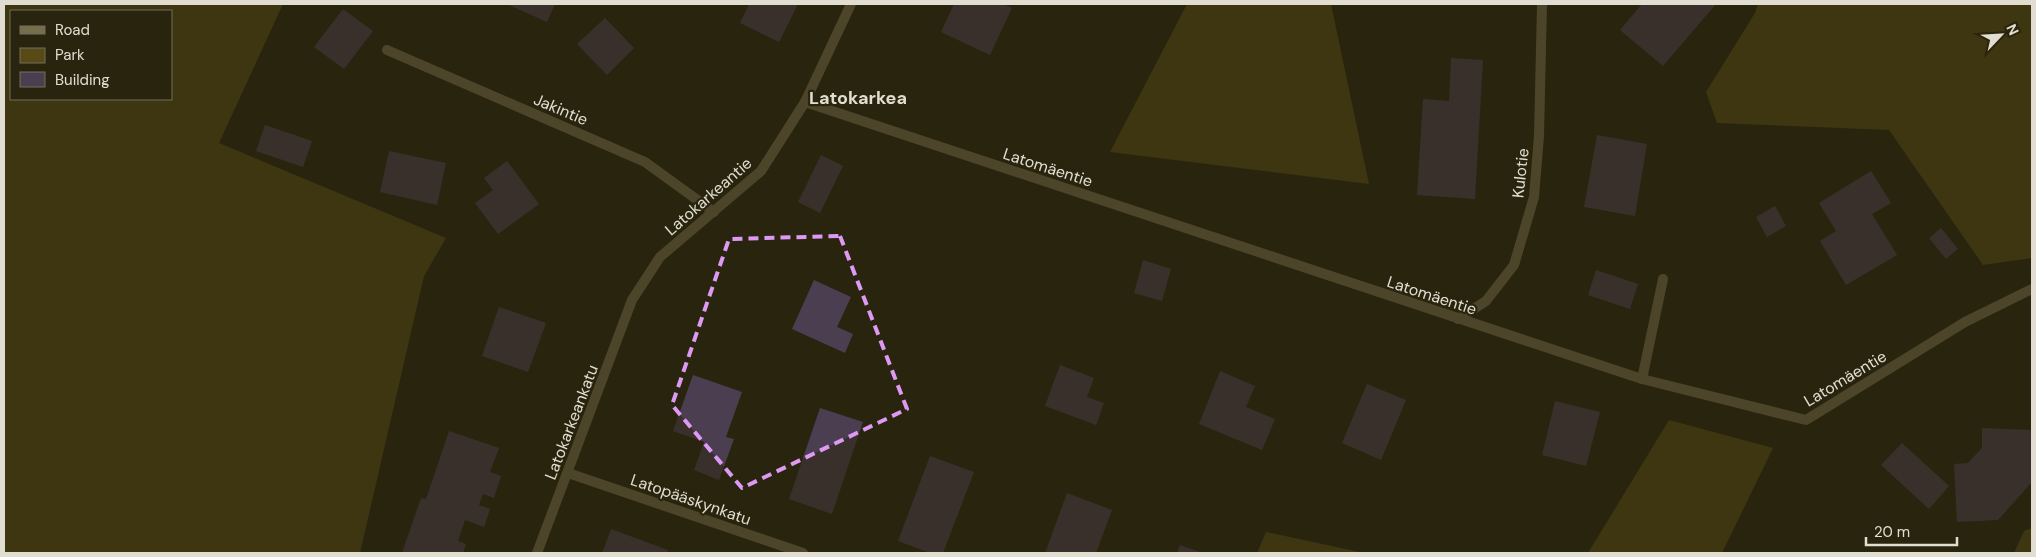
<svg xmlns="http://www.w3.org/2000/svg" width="2036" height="557" viewBox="0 0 2036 557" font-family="'DM Sans',sans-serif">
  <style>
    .green { fill: #574a16; fill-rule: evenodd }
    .building { fill: #4c3e51 }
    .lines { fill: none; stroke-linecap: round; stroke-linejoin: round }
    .lane { stroke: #766d4c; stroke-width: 10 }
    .street { stroke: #766d4c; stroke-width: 10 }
    .marked { fill: none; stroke: #dd99f3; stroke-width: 4; stroke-dasharray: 10 6; stroke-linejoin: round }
    .labels { text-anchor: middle; stroke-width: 4.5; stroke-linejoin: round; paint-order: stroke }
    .street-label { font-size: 16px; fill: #e1ddd0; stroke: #29240e }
    .neighbourhood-label { font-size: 18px; font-weight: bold; fill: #e1ddd0; stroke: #29240e }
  </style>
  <rect width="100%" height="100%" fill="#29240e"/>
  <g class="green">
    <path d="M4 4H283L219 143 446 238 424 276 360 553H4ZM171 11V99H11V11Z"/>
    <polygon points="1187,4 1331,4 1369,184 1110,152"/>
    <polygon points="1758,4 2032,4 2032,258 1983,265 1889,130 1717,123 1706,92 1755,13"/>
    <polygon points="1669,420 1773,448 1722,553 1588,553"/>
    <polygon points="2032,528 2032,553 2014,553 2024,531"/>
    <polygon points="1266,532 1364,553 1257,553"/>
  </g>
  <g class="building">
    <polygon points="507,4 555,4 547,22"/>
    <polygon points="749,4 798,4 779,42 740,23"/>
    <polygon points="954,4 1003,4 1012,8 990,55 941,32"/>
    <polygon points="1642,4 1716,4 1663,66 1620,30"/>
    <polygon points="343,9 373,31 344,69 314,47"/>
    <polygon points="605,18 634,48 607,75 577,44"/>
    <polygon points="1451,58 1483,60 1475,199 1417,195 1423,99 1449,101"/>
    <polygon points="265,125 312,141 303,167 256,151"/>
    <polygon points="1597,135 1647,144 1635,216 1584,207"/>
    <polygon points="389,151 446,163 437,205 380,192"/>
    <polygon points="821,155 843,166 820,213 798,202"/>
    <polygon points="507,161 539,204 498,234 475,203 493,190 484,178"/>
    <polygon points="1871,171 1891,203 1872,214 1897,255 1846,285 1820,241 1836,231 1819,203"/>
    <polygon points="1775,206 1786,226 1767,237 1756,217"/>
    <polygon points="1941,228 1958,249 1946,259 1929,238"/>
    <polygon points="1143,260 1171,269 1162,301 1134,293"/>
    <polygon points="1596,270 1638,284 1630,309 1588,295"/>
    <polygon points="814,280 851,297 837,327 853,334 845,353 792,329"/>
    <polygon points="499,307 546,323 528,372 482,356"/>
    <polygon points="1060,365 1094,378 1087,397 1104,403 1096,425 1045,406"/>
    <polygon points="1220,371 1255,386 1246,407 1275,419 1262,450 1199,424"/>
    <polygon points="693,375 742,392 726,437 734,439 719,480 694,470 704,442 673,431"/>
    <polygon points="1367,384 1406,400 1381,460 1342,443"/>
    <polygon points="1555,401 1600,412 1586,466 1542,455"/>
    <polygon points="820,408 863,422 832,514 789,499"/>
    <polygon points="1982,428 2032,430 2032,482 1998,520 1957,522 1954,464 1968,463 1982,448"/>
    <polygon points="449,431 499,448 490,472 501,476 494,498 483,494 479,505 490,509 484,527 465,520 458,541 466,544 463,553 402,553 421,498 426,499"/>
    <polygon points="1902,443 1949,486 1929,509 1881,465"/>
    <polygon points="930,456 974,472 943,553 930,553 898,541"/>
    <polygon points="1067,493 1112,510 1096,553 1045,553"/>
    <polygon points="611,529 668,550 667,553 602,553"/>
    <polygon points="1180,545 1203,553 1177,553"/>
  </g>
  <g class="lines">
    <polyline class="lane" points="1642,379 1663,279"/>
    <g class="street">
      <polyline points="387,50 645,162 714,212"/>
      <polyline points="805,102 1642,379 1806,420 1965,322 2032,289"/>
      <polyline points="1458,319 1486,301 1514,265 1534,197 1539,136 1542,4"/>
      <polyline points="568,473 803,553"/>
      <polyline points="537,553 632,300 660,257 761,171 805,102 851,4"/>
    </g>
  </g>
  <path d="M0 0H2036V557H0ZM840 236 907 409 742 488 672 405 729 239Z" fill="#29240e" fill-opacity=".55" fill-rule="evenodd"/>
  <path class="marked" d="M840 236 907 409 742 488 672 405 729 239Z"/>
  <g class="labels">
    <g class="street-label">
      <text transform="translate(561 109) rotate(23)" y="6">Jakintie</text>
      <text transform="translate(1048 167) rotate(18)" y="6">Latomäentie</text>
      <text transform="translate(1520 173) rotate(-84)" y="6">Kulotie</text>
      <text transform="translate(708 196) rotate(-41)" y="6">Latokarkeantie</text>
      <text transform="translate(1432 295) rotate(18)" y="6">Latomäentie</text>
      <text transform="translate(1845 378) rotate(-31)" y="6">Latomäentie</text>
      <text transform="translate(571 422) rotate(-69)" y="6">Latokarkeankatu</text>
      <text transform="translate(691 499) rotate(19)" y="6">Latopääskynkatu</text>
    </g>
    <g class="neighbourhood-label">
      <text x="858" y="104">Latokarkea</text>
    </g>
  </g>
  <rect width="2036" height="557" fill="none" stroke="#e1ddd0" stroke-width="10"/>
  <rect x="10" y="10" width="162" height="90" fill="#29240e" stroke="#736e5c"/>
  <rect x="20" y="26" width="25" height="8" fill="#766d4c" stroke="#736e5c"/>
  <text x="55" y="35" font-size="15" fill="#e1ddd0">Road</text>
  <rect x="20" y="48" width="25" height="15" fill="#574a16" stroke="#736e5c"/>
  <text x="55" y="60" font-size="15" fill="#e1ddd0">Park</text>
  <rect x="20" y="72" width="25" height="15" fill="#4c3e51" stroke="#736e5c"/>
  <text x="55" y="85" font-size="15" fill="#e1ddd0">Building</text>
  <g transform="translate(2001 35) rotate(65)" stroke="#29240e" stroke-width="4" paint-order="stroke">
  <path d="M0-4L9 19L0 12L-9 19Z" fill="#e1ddd0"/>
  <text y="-8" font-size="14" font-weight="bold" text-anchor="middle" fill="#e1ddd0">N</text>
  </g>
  <path d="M1866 537v8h91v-8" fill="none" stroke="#e1ddd0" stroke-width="2.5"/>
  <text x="1874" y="537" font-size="15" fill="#e1ddd0" stroke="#29240e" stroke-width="4" paint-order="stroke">20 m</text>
</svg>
